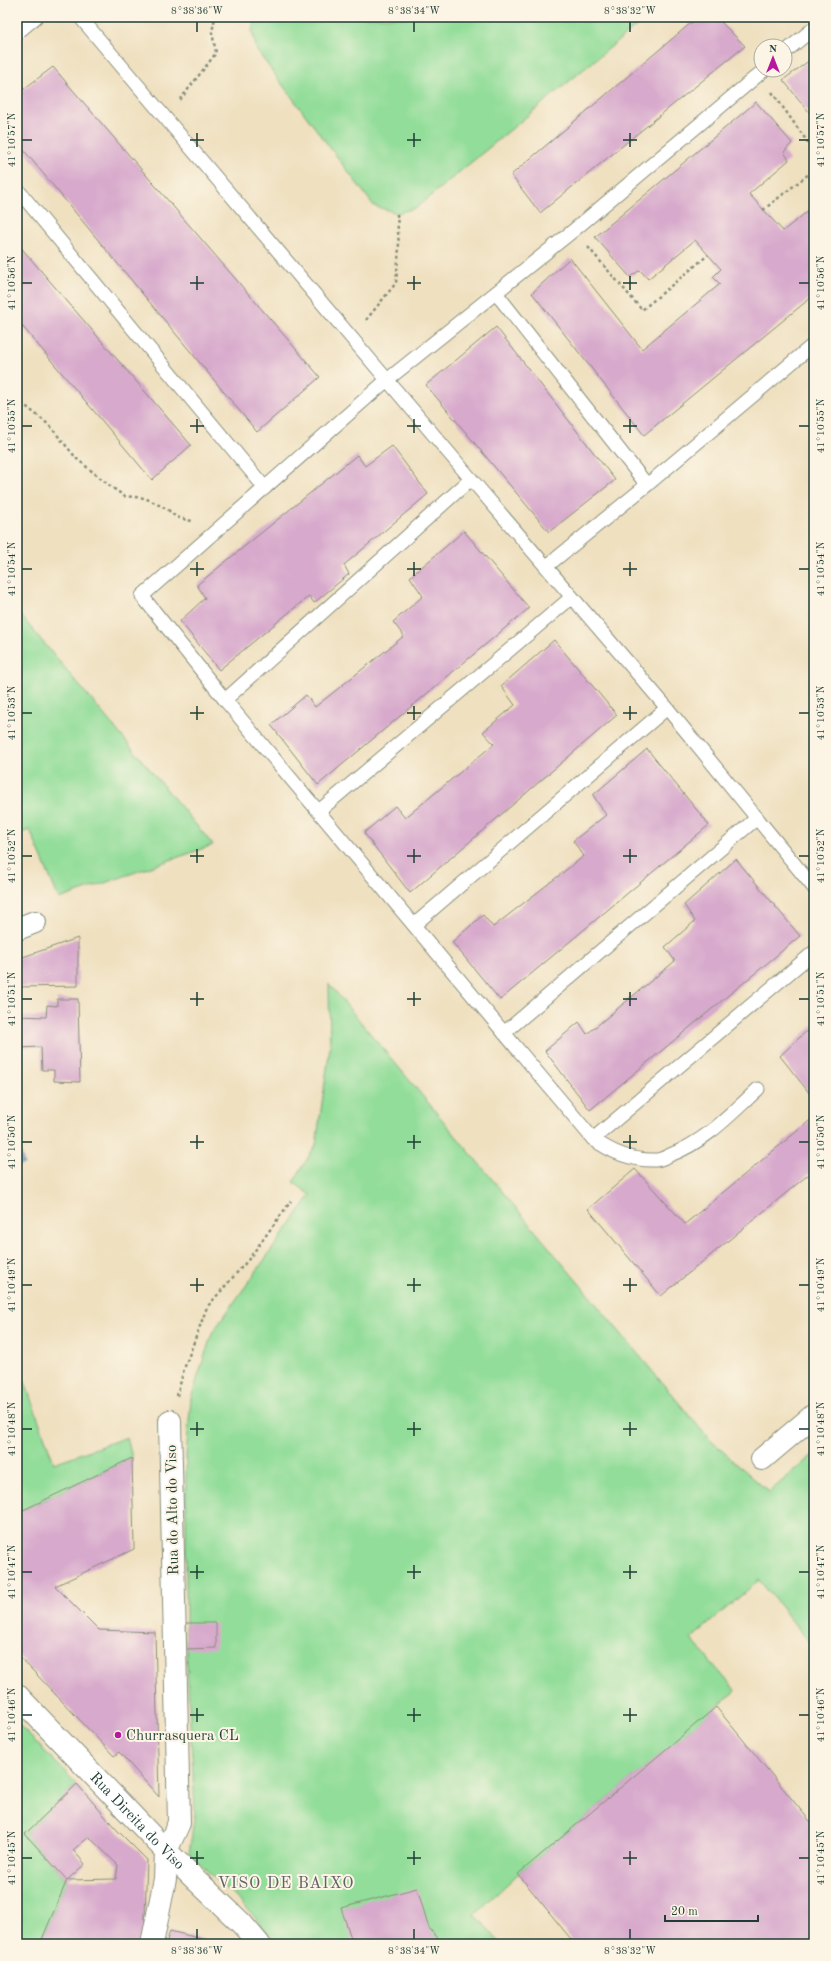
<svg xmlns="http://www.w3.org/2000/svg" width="831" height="1961" viewBox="0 0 831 1961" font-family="'Old Standard TT',serif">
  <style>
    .green { fill: #92dd99; stroke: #588d66 }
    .water { fill: #70a2db; stroke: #487088 }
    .building { fill: #d7a9cc; fill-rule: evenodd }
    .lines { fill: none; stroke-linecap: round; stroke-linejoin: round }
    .lane-casing { stroke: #878e7a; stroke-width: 15 }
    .street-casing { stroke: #878e7a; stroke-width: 24 }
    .secondary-casing { stroke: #878e7a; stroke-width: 24 }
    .path { stroke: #878e7a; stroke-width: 2.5; stroke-dasharray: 3 3; stroke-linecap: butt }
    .lane { stroke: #fff; stroke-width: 13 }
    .street { stroke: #fff; stroke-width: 22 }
    .secondary { stroke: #fff; stroke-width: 22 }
    .ticks { fill: none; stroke: #1f3d34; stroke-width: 1.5 }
    .poi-dot { fill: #b5179e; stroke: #fcf5e5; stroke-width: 1.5 }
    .labels { text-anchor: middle; stroke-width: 4; stroke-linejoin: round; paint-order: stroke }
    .street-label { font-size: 15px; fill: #1f3d34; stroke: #fcf5e5 }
    .poi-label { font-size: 15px; fill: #1f3d34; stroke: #fcf5e5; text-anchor: start }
    .neighbourhood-label { font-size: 16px; letter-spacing: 1px; fill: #5f6369; stroke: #fcf5e5 }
    .neatline { fill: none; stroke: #1f3d34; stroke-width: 1.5 }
    .ticks-label { font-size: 10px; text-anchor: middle; fill: #1f3d34 }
  </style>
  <rect width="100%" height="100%" fill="#fcf5e5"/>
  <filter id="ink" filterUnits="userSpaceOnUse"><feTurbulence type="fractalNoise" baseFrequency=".025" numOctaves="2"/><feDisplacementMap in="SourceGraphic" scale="8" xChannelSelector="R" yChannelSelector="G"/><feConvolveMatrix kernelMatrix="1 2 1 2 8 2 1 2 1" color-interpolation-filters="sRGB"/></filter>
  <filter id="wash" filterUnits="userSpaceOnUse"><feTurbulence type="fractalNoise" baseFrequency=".012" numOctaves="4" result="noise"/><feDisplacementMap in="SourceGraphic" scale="16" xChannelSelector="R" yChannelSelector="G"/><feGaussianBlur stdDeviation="0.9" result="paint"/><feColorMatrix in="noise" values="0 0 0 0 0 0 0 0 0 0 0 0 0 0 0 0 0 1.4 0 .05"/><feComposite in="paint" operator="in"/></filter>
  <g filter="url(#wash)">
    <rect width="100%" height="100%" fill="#efe0c0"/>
    <g class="green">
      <polygon points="257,17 647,17 416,208 397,213 374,206 257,51 252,29"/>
      <polygon points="17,611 213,845 59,899 30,830 17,834"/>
      <polygon points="329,984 709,1439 769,1492 814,1454 814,1648 759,1580 691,1639 736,1691 518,1874 475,1914 501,1944 277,1944 247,1908 189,1854 195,1811 186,1649 186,1456 191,1398 212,1333 311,1195 293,1182 316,1145 330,1047"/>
      <polygon points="17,1360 54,1463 127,1437 132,1458 17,1513"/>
      <polygon points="17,1723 77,1784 25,1834 67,1880 40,1944 17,1944"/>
    </g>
    <polygon class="water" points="19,1148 24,1164 17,1166 17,1149"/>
    <g id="blocks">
      <g class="building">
        <polygon points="698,17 716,17 745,46 540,213 511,175"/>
        <polygon points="814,57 814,118 783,80"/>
        <polygon points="53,67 320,377 257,432 17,142 17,94"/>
        <polygon points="756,102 792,143 784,152 789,160 749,194 783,231 814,206 814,295 644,435 532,293 570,258 642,349 720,284 713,277 721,269 695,240 648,279 640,270 630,277 595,237"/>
        <polygon points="17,243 191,445 152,480 17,320"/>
        <polygon points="496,327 615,480 549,532 426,385"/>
        <polygon points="392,446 428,494 344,565 349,574 314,603 309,596 219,670 180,621 205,598 197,585 357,455 365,466"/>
        <polygon points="464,531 529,608 318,785 271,725 306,695 315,707 404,636 393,622 423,596 410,577"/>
        <polygon points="554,640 617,715 410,893 364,833 395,806 405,818 494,744 483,732 515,705 501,686"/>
        <polygon points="647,749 709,825 500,1000 452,942 483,915 493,927 584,856 573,841 606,815 593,795"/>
        <polygon points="736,859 800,936 590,1110 545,1051 579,1022 587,1034 675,961 665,947 695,921 684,905"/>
        <polygon points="78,938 78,986 17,987 17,959"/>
        <polygon points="57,999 78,999 80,1082 54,1081 54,1070 42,1070 41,1047 17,1048 17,1016 46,1017 47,1005 57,1006"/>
        <polygon points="814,1024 814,1099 780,1056"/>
        <polygon points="814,1117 814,1170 661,1296 588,1209 635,1169 685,1224"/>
        <polygon points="132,1458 134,1549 55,1586 99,1630 155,1632 159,1797 119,1752 114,1756 17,1654 17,1513"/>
        <polygon points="186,1623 216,1623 216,1648 186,1649"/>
        <polygon points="716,1707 814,1826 814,1944 575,1944 518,1874"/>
        <path d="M77 1784 116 1829 147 1860 144 1944H40L67 1880 25 1834ZM89 1837 118 1865 116 1879 67 1880 85 1864 73 1850Z"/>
        <polygon points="417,1888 429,1928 443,1944 353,1944 341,1908"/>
        <polygon points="170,1931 214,1942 218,1944 166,1944"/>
      </g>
    </g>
  </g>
  <g filter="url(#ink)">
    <use href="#blocks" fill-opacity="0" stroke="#878e7a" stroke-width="1"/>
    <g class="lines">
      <g class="lane-casing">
        <g id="lane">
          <polyline points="80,17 471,479 667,708 814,888"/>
          <polyline points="17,33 36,17"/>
          <polyline points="785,52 814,28"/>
          <polyline points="17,189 265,488"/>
          <polyline points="496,293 647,485"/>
          <polyline points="547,566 647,485 814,344"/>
          <polyline points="225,700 471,479"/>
          <polyline points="319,811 572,597"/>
          <polyline points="414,925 667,708"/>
          <polyline points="504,1033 757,818"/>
          <path d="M758 1089C731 1114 705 1142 670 1155 666 1157 660 1160 656 1160 633 1161 611 1152 593 1139L225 700 142 596 387 380 574 230 764 70"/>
          <polyline points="593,1139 814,952"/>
        </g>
      </g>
      <g class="street-casing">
        <g id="street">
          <polyline points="17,929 35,922"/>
          <polyline points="762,1459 814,1415"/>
          <polyline points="152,1944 165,1879 166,1851 179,1823 170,1421"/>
        </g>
      </g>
      <g class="secondary-casing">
        <g id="secondary">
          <path id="s1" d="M17 1695 166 1851 242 1924 259 1944"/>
        </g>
      </g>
      <g class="path">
        <polyline points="772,92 814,151"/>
        <polyline points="180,100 216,53 212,32 215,17"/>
        <polyline points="763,210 814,170"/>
        <polyline points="588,247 642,310 708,255"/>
        <polyline points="366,320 396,283 399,248 397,213"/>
        <polyline points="17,399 49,425 77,459 110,486 124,496 145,498 167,509 176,517 192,521"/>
        <polyline points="177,1396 184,1369 207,1307 248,1260 291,1201"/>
      </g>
      <use href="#lane" class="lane"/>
      <use href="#street" class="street"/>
      <use href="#secondary" class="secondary"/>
    </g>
  </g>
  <path class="ticks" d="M197 22V32M414 22V32M630 22V32M197 133V147M414 133V147M630 133V147M22 140H32M190 140H204M407 140H421M623 140H637M799 140H809M197 276V290M414 276V290M630 276V290M22 283H32M190 283H204M407 283H421M623 283H637M799 283H809M197 419V433M414 419V433M630 419V433M22 426H32M190 426H204M407 426H421M623 426H637M799 426H809M197 562V576M414 562V576M630 562V576M22 569H32M190 569H204M407 569H421M623 569H637M799 569H809M197 706V720M414 706V720M630 706V720M22 713H32M190 713H204M407 713H421M623 713H637M799 713H809M197 849V863M414 849V863M630 849V863M22 856H32M190 856H204M407 856H421M623 856H637M799 856H809M197 992V1006M414 992V1006M630 992V1006M22 999H32M190 999H204M407 999H421M623 999H637M799 999H809M197 1135V1149M414 1135V1149M630 1135V1149M22 1142H32M190 1142H204M407 1142H421M623 1142H637M799 1142H809M197 1278V1292M414 1278V1292M630 1278V1292M22 1285H32M190 1285H204M407 1285H421M623 1285H637M799 1285H809M197 1422V1436M414 1422V1436M630 1422V1436M22 1429H32M190 1429H204M407 1429H421M623 1429H637M799 1429H809M197 1565V1579M414 1565V1579M630 1565V1579M22 1572H32M190 1572H204M407 1572H421M623 1572H637M799 1572H809M197 1708V1722M414 1708V1722M630 1708V1722M22 1715H32M190 1715H204M407 1715H421M623 1715H637M799 1715H809M197 1851V1865M414 1851V1865M630 1851V1865M22 1858H32M190 1858H204M407 1858H421M623 1858H637M799 1858H809M197 1929V1939M414 1929V1939M630 1929V1939"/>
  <circle class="poi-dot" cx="118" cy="1735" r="4"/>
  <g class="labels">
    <g class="street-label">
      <text transform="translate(172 1510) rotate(-91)" y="5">Rua do Alto do Viso</text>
      <text dy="5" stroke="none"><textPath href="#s1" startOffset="174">Rua Direita do Viso</textPath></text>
    </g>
    <g class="poi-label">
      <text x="126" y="1740">Churrasquera CL</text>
    </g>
    <g class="neighbourhood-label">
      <text x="286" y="1888">VISO DE BAIXO</text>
    </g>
  </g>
  <rect width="831" height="1961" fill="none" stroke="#fcf5e5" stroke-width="44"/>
  <g transform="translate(773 58)"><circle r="19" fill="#fcf5e5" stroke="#a4ab9e"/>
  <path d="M0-3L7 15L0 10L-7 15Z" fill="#b5179e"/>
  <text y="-6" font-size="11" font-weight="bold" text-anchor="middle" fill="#1f3d34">N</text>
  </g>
  <path d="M665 1915v6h93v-6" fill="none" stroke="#1f3d34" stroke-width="2"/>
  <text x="671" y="1915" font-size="12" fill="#1f3d34" stroke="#fcf5e5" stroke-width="3" paint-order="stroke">20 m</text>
  <rect x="22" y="22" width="787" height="1917" class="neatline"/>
  <g class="ticks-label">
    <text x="197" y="14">8°38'36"W</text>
    <text x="414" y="14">8°38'34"W</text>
    <text x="630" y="14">8°38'32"W</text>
    <text transform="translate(11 140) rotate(-90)" y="4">41°10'57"N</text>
    <text transform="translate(820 140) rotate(-90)" y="4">41°10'57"N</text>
    <text transform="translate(11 283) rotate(-90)" y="4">41°10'56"N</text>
    <text transform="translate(820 283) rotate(-90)" y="4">41°10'56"N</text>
    <text transform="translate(11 426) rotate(-90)" y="4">41°10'55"N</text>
    <text transform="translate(820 426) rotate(-90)" y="4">41°10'55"N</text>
    <text transform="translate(11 569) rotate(-90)" y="4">41°10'54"N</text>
    <text transform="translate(820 569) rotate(-90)" y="4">41°10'54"N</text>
    <text transform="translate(11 713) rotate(-90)" y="4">41°10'53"N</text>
    <text transform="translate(820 713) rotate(-90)" y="4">41°10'53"N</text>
    <text transform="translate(11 856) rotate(-90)" y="4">41°10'52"N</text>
    <text transform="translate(820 856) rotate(-90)" y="4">41°10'52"N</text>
    <text transform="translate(11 999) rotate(-90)" y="4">41°10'51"N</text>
    <text transform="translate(820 999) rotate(-90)" y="4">41°10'51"N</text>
    <text transform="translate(11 1142) rotate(-90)" y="4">41°10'50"N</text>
    <text transform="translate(820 1142) rotate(-90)" y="4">41°10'50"N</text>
    <text transform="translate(11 1285) rotate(-90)" y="4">41°10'49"N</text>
    <text transform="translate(820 1285) rotate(-90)" y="4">41°10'49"N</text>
    <text transform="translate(11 1429) rotate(-90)" y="4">41°10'48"N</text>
    <text transform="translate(820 1429) rotate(-90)" y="4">41°10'48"N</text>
    <text transform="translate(11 1572) rotate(-90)" y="4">41°10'47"N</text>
    <text transform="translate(820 1572) rotate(-90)" y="4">41°10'47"N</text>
    <text transform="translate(11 1715) rotate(-90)" y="4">41°10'46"N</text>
    <text transform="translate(820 1715) rotate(-90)" y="4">41°10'46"N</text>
    <text transform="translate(11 1858) rotate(-90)" y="4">41°10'45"N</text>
    <text transform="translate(820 1858) rotate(-90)" y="4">41°10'45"N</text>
    <text x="197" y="1954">8°38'36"W</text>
    <text x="414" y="1954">8°38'34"W</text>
    <text x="630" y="1954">8°38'32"W</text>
  </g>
</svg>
